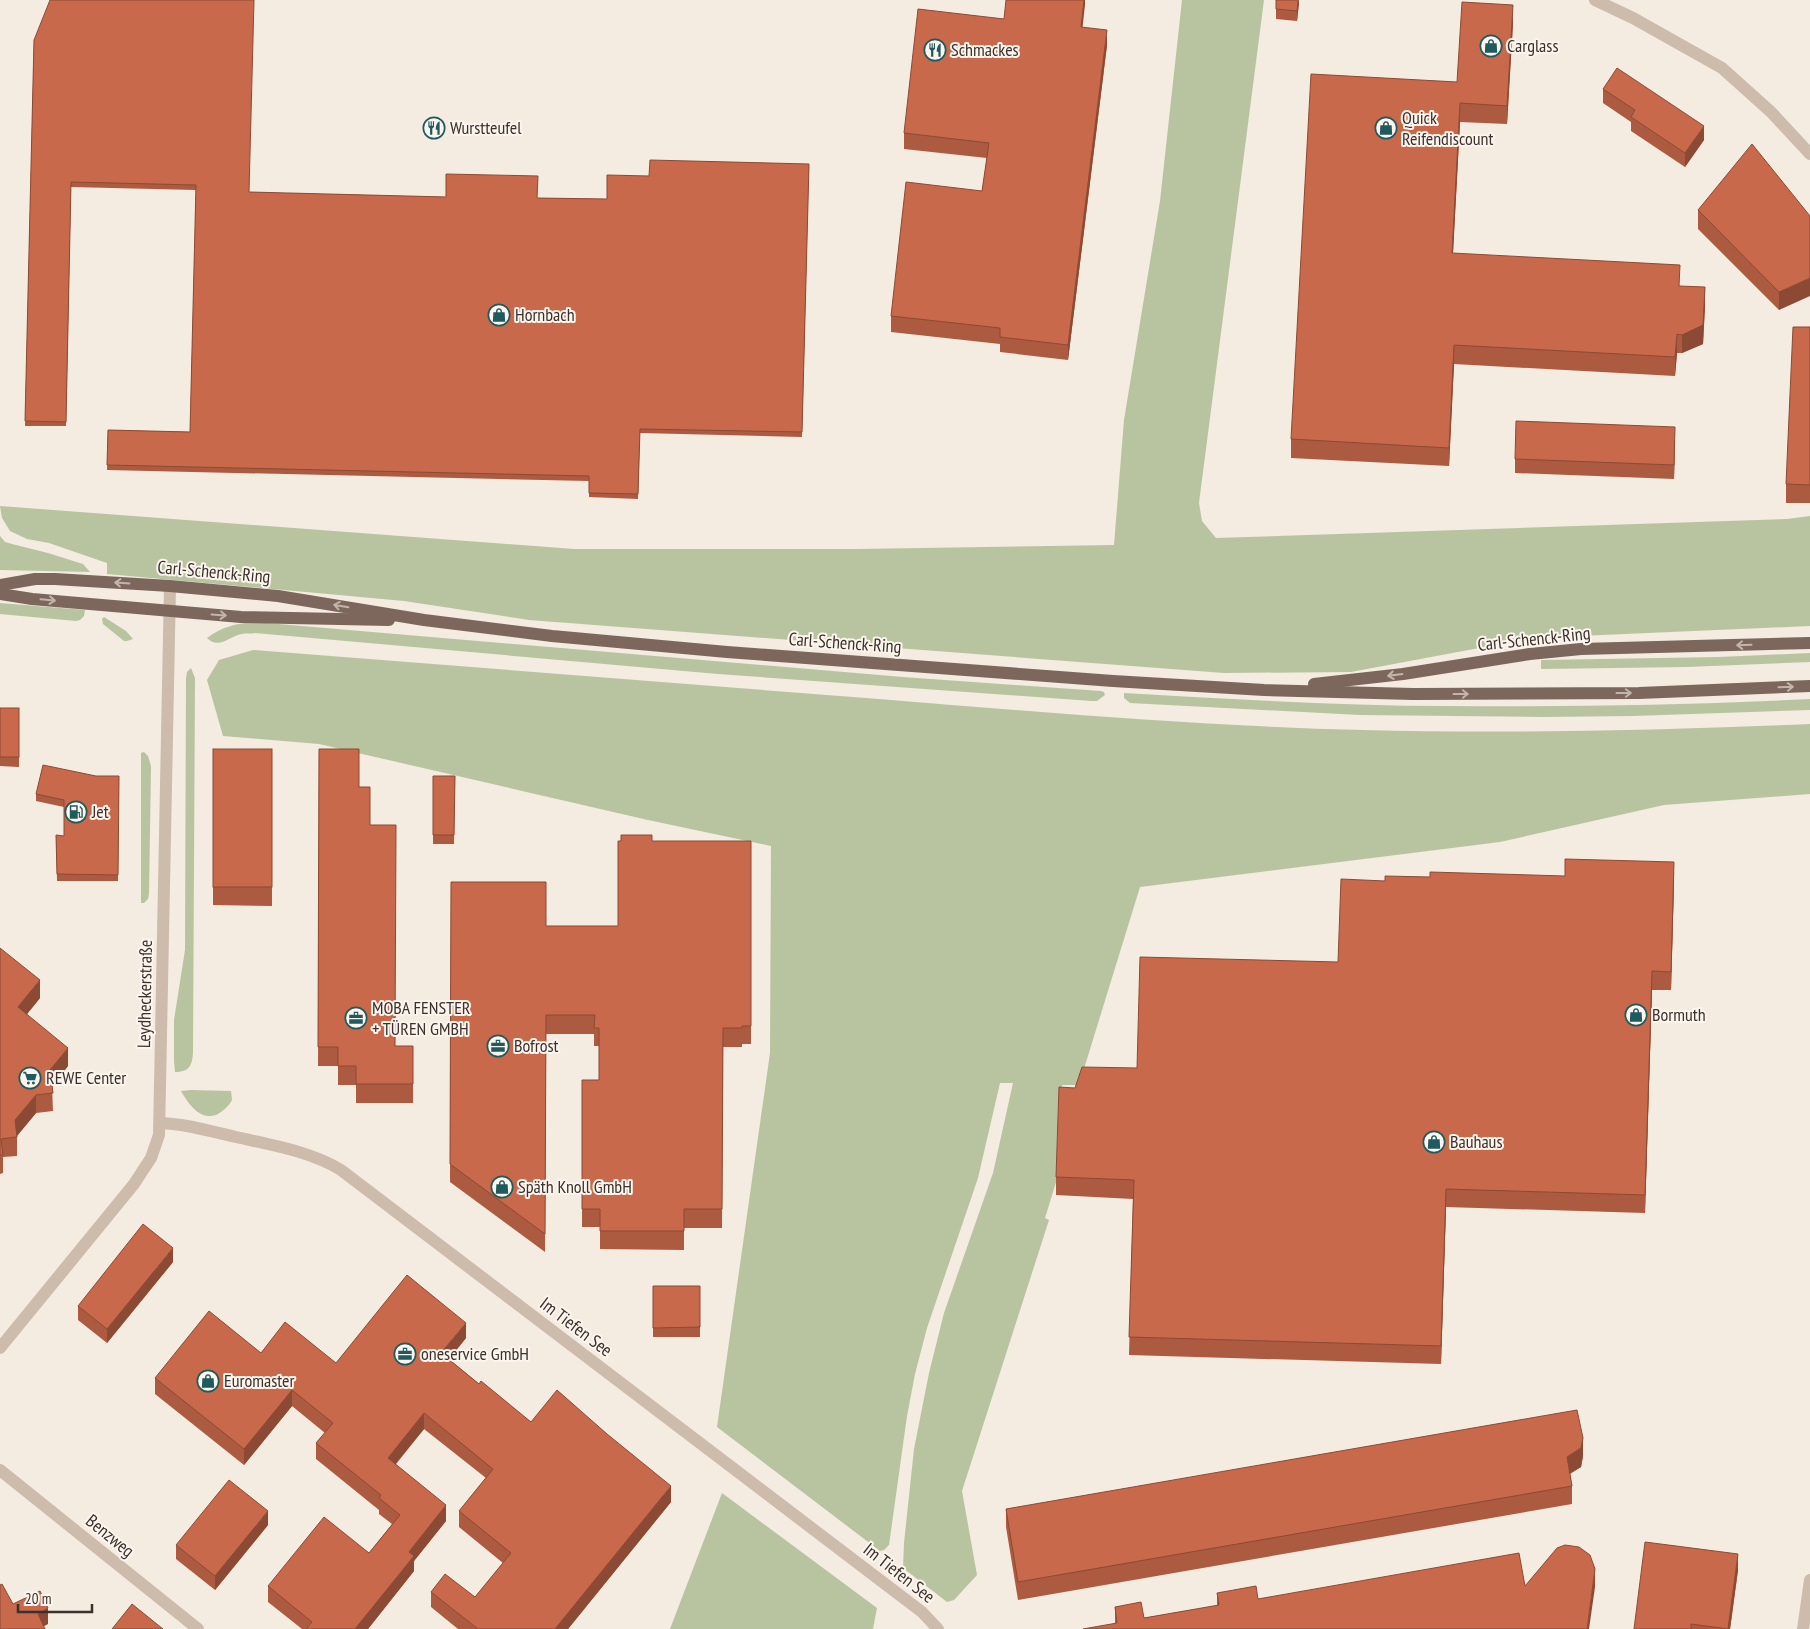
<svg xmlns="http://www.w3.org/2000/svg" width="1810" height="1629" viewBox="0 0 1810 1629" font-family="'PT Sans Narrow',sans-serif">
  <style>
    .green { fill: #b8c4a0 }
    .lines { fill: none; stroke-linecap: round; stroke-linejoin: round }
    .minor { stroke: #cdbbac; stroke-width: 12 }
    .major { stroke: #7d675c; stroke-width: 12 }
    .wall { fill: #ac5a40 }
    .shaded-wall { fill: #8c4a34 }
    .building { fill: #c8694b; stroke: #8c4a34 }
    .oneway { stroke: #c2b5ac }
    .labels { text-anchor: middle; stroke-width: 4; stroke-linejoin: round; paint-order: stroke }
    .poi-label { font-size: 18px; fill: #3b302b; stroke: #fbf5ee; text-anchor: start }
    .street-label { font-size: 18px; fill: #3b302b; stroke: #fbf5ee }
  </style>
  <rect width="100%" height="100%" fill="#f4ebe1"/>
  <g class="green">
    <polygon points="1182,0 1264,0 1199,503 1202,521 1216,538 1787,519 1810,516 1810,626 1533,638 1351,672 1224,673 529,620 404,601 107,574 107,563 49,543 27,539 10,531 2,518 0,506 574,549 857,549 1114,545 1124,420 1160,201"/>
    <polygon points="0,536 5,542 12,544 48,553 83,564 90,572 0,570"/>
    <polygon points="0,603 85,610 84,616 80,620 76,621 0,614"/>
    <polygon points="104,617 126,631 133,639 127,641 124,641 103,624 102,619"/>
    <path d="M255 622 903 677 1101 691 1104 692 1105 695 1097 701H1091L718 674 255 633C251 634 246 633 242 634 229 636 219 650 207 638 221 627 238 623 255 622Z"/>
    <path d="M253 650C462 666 670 683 879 699 1040 712 1202 726 1363 730 1512 734 1661 730 1810 724V794L1664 805 1500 842 1140 887 1079 1085H1062L1057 1179 1045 1218 1049 1220 962 1491 977 1575 954 1600 947 1602 903 1568 904 1543 914 1449 929 1373 944 1313 993 1173 1013 1083H1000L978 1178 927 1328 915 1374 907 1416 890 1538 889 1545 884 1550 880 1551 717 1427 770 1053 771 846 648 820 319 744 223 736 207 680 219 660Z"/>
    <polygon points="1810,653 1810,662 1687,667 1541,669 1541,660 1719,657"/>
    <path d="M191 668 195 678 193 1053C192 1066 189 1072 175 1072L174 1061V1020L185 950 186 678 187 672Z"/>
    <path d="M1124 693C1232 699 1340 706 1448 706 1569 707 1689 705 1810 699V710L1633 716 1542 717 1360 715 1130 703 1124 698Z"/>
    <polygon points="144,752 148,756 151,766 149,894 148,899 144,903 141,903 141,753"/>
    <path d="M191 1090 231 1091 232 1100C229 1106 224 1110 218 1114 201 1122 189 1105 181 1091Z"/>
    <polygon points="722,1493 877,1608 873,1629 670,1629"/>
  </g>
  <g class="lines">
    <g class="minor">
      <polyline points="1595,0 1633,18 1722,68 1771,112 1810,154"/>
      <path d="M160 1123C186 1124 210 1131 236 1137 271 1145 310 1151 341 1170L922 1612 938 1629"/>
      <polyline points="0,1348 134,1184 151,1158 159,1135 170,586"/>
      <polyline points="0,1470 198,1629"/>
      <polyline points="1803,1629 1810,1580"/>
    </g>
    <g class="major">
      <polyline points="0,585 35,579 55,579 170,586 278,596 424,620 552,636 727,652 1113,681 1264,690 1413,694 1639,693 1810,686"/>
      <polyline points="0,594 32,599 241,617 389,620"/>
      <polyline points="1314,684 1403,674 1530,654 1581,649 1810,643"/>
    </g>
  </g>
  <g class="wall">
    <polygon points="1085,0 1082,27 1107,45 1068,360 1000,352 1000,344 891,332 891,316 982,191 987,158 904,149 904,133"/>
    <polygon points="1299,0 1297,21 1276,19 1276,9"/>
    <polygon points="1513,23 1507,124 1460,122 1453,253 1680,286 1705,306 1703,344 1682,353 1677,353 1675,376 1454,364 1449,466 1291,458 1291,439 1457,82"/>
    <polygon points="34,40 249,192 446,197 607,199 649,176 809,164 802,437 640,433 638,499 589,497 589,481 107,470 108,430 190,432 196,190 71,187 66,426 25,426"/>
    <polygon points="1603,89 1704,140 1685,167 1631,131 1631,122 1603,103"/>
    <polygon points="1698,210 1810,216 1779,310 1698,229"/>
    <polygon points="1810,327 1810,503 1786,503 1786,484"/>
    <polygon points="1675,441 1674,479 1515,473 1515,459"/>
    <polygon points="0,708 19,708 19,767 0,766"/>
    <polygon points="213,749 272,749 272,906 213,905"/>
    <polygon points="319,749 359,787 370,825 395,1046 413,1046 413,1103 356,1103 356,1085 338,1085 338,1066 318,1066"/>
    <polygon points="96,776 119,776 118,881 57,881 56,835 64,836 64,807 36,801 36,794"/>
    <polygon points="433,776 455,776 454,844 433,844"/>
    <polygon points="652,841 751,841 751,1044 742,1044 742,1047 723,1047 722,1228 684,1228 684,1250 600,1249 600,1227 582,1227 582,1080 599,1080 599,1046 594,1046 594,1034 546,1034 545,1252 450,1182 451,882 546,926 618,926"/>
    <polygon points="1385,881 1674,881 1671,990 1652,990 1645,1213 1446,1207 1441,1364 1129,1355 1133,1199 1056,1195 1056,1177 1137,1068 1338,962"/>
    <polygon points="0,948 40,998 27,1014 68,1066 52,1087 53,1111 36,1113 17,1136 17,1156 3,1157 3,1173 0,1174"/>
    <polygon points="173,1262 107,1343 78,1320 78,1306"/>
    <rect x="653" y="1286" width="47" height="51"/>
    <polygon points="466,1338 449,1359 479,1384 531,1422 671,1502 568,1629 458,1629 431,1607 431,1592 475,1597 503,1563 459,1527 459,1511 486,1478 424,1429 395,1464 446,1521 414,1561 414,1571 368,1629 302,1629 268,1602 268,1586 369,1553 392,1524 379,1514 379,1510 316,1459 316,1443 325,1433 292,1406 244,1465 155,1394 155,1378 261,1353 336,1363"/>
    <polygon points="1583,1456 1581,1467 1570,1474 1572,1486 1572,1504 1018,1600 1006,1527 1006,1509"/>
    <polygon points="268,1525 215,1590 176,1559 176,1545"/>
    <polygon points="1738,1570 1730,1629 1634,1629"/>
    <polygon points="1525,1586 1595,1587 1115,1623 1115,1607 1144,1618 1217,1606 1217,1593 1258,1599"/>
  </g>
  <g class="shaded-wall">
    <polygon points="1084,0 1085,0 1085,4 1081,42 1081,27"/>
    <polygon points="1298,0 1299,4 1297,21 1297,11"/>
    <polygon points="1513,5 1513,23 1507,124 1507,106"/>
    <polygon points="1107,30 1107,45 1068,360 1068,345"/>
    <polygon points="1460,103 1460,122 1452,271 1452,253"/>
    <polygon points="1704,126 1704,140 1685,167 1685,153"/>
    <polygon points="1810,278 1810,296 1779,310 1779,292"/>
    <polygon points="1705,287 1705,306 1703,344 1682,353 1682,335"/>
    <polygon points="1677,334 1677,353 1675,376 1675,357"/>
    <polygon points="1454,345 1454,364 1449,466 1449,448"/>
    <polygon points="1675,427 1675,441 1674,479 1674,465"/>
    <polygon points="1674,862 1674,881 1671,990 1671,972"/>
    <polygon points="1652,971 1652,990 1645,1213 1645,1195"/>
    <polygon points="40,980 40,998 18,1025 18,1007"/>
    <polygon points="68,1048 68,1066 50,1089 50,1070"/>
    <polygon points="36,1095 36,1113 16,1137 15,1120"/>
    <polygon points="1446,1189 1446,1207 1441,1364 1441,1346"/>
    <polygon points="173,1248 173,1262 107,1343 107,1329"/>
    <polygon points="466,1323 466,1338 441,1369 441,1353"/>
    <polygon points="292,1390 292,1406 244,1465 244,1449"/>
    <polygon points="424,1413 424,1429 388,1474 388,1458"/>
    <polygon points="1583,1438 1583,1456 1581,1467 1567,1475 1567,1457"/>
    <polygon points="671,1486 671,1502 568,1629 555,1629"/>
    <polygon points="446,1505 446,1521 414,1561 414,1571 368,1629 355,1629 409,1552"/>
    <polygon points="268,1511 268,1525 215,1590 215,1576"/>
    <polygon points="1738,1554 1738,1570 1730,1629 1728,1629"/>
    <polygon points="1595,1569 1595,1587 1589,1629 1587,1629"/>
    <polygon points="48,1608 48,1624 39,1629 38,1614"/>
  </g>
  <g class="building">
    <polygon points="50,0 254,0 249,192 446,197 446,174 538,176 537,198 607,199 607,175 649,176 650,160 809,164 802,432 640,429 638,494 589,493 589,476 107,465 108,430 190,432 196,185 71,182 66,422 25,421 34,40"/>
    <polygon points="1006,0 1084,0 1081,27 1107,30 1068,345 1000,337 1000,328 891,316 906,182 982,191 989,143 904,133 918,9 1004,19"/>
    <polygon points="1276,0 1298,0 1297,11 1276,9"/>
    <polygon points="1462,2 1513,5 1507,106 1460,103 1452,253 1680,265 1679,286 1705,287 1703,325 1682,335 1677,334 1675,357 1454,345 1449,448 1291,439 1311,74 1457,82"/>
    <polygon points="1617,68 1704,126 1685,153 1631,117 1635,110 1603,89"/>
    <polygon points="1752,144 1810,216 1810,278 1779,292 1698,210"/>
    <polygon points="1793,327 1810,327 1810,485 1786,484"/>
    <polygon points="1516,421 1675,427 1674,465 1515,459"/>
    <rect x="0" y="708" width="19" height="49"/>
    <rect x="213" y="749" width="59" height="138"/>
    <polygon points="319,749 359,749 359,787 370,787 370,825 396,825 395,1046 413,1046 413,1084 356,1084 356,1066 338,1066 338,1047 318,1047"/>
    <polygon points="43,765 96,776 119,776 118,875 57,874 56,835 64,836 64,800 36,794"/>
    <polygon points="433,776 455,776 454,835 433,835"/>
    <polygon points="621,835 652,835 652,841 751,841 751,1026 742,1026 742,1028 723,1028 722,1209 684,1209 684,1231 600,1231 600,1209 582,1209 582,1080 599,1080 599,1028 594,1028 595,1015 546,1015 545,1234 450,1164 451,882 546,882 546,926 618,926 618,841 621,841"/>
    <polygon points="1565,859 1674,862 1671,972 1652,971 1645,1195 1446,1189 1441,1346 1129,1337 1134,1180 1056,1177 1059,1087 1075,1088 1082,1067 1137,1068 1140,957 1338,962 1341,879 1385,881 1385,876 1430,877 1430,872 1565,876"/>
    <polygon points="0,948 40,980 18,1007 68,1048 50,1070 53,1093 36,1095 15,1120 17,1137 1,1139 3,1155 0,1155"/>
    <polygon points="143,1224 173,1248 107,1329 78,1306"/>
    <polygon points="407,1275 466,1323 441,1353 479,1384 481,1381 531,1422 557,1390 607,1434 671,1486 555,1629 478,1629 431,1592 445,1574 475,1597 511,1553 459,1511 493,1469 424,1413 388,1458 446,1505 409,1552 414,1556 355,1629 306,1629 312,1622 268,1586 324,1517 369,1553 400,1515 379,1498 381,1495 316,1443 333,1423 292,1390 244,1449 155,1378 209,1311 261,1353 285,1322 336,1363"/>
    <polygon points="653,1286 700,1286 700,1327 653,1328"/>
    <polygon points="1577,1410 1583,1438 1581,1448 1567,1457 1572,1486 1018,1582 1006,1509"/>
    <polygon points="229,1480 268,1511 215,1576 176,1545"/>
    <polygon points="1645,1542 1738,1554 1728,1629 1691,1624 1691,1629 1634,1629"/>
    <polygon points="1565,1545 1579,1547 1590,1555 1595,1569 1587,1629 1083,1629 1117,1623 1115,1607 1141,1602 1144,1618 1219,1605 1217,1593 1256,1586 1258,1599 1519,1553 1525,1586 1557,1548"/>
    <polygon points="2,1584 13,1604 40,1591 48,1608 38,1614 45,1629 0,1629 0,1585"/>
    <polygon points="132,1604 163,1629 112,1629"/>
  </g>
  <defs><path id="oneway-shaft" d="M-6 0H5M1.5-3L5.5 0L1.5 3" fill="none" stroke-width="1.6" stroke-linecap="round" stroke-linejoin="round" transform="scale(1.25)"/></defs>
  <g class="oneway">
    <use href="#oneway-shaft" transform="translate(122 583) rotate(-176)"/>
    <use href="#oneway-shaft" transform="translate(48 600) rotate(5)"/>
    <use href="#oneway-shaft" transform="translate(341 606) rotate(-170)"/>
    <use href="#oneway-shaft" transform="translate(219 615) rotate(4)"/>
    <use href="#oneway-shaft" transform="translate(1744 645) rotate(178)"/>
    <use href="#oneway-shaft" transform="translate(1395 675) rotate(173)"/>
    <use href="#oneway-shaft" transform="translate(1786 687) rotate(-2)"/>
    <use href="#oneway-shaft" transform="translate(1624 693)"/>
    <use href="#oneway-shaft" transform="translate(1461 694)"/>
  </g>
  <defs>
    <g id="shop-ring" transform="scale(1.125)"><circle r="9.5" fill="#fbf5ee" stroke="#1f5a5e" stroke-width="1.5"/><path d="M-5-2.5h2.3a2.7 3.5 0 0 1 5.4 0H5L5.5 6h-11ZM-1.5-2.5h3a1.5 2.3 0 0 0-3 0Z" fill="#1f5a5e"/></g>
    <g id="restaurant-ring" transform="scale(1.125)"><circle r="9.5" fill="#fbf5ee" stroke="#1f5a5e" stroke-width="1.5"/><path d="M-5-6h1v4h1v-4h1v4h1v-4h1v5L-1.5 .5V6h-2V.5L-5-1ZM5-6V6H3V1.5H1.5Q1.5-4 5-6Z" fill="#1f5a5e"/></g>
    <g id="fuel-ring" transform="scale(1.125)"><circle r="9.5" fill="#fbf5ee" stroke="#1f5a5e" stroke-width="1.5"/><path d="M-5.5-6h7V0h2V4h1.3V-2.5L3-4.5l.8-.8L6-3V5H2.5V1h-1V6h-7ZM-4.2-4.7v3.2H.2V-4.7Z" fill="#1f5a5e"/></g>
    <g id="office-ring" transform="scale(1.125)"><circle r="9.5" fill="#fbf5ee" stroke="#1f5a5e" stroke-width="1.5"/><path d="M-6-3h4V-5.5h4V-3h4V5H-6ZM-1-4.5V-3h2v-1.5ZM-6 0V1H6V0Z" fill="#1f5a5e"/></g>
    <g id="supermarket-ring" transform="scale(1.125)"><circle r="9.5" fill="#fbf5ee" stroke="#1f5a5e" stroke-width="1.5"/><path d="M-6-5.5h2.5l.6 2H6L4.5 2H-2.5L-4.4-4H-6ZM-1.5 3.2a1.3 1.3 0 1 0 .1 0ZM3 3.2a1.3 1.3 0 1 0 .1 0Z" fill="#1f5a5e"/></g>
  </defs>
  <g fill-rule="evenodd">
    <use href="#shop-ring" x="1491" y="46"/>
    <use href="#restaurant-ring" x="935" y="50"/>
    <use href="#restaurant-ring" x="434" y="128"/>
    <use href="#shop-ring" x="1386" y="128"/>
    <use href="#shop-ring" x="499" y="315"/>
    <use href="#fuel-ring" x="76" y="812"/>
    <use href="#shop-ring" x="1636" y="1015"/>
    <use href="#office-ring" x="356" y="1018"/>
    <use href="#office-ring" x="498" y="1046"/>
    <use href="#supermarket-ring" x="30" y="1078"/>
    <use href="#shop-ring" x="1434" y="1142"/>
    <use href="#shop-ring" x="502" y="1187"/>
    <use href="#office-ring" x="405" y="1354"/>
    <use href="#shop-ring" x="208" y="1381"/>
  </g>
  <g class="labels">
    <g class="poi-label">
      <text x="1507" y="52">Carglass</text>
      <text x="951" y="56">Schmackes</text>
      <text x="1402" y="124">Quick<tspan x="1402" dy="21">Reifendiscount</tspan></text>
      <text x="450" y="134">Wurstteufel</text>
      <text x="515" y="321">Hornbach</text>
      <text x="92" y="818">Jet</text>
      <text x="372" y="1014">MOBA FENSTER<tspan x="372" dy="21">+ TÜREN GMBH</tspan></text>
      <text x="1652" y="1021">Bormuth</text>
      <text x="514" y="1052">Bofrost</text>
      <text x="46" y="1084">REWE Center</text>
      <text x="1450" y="1148">Bauhaus</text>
      <text x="518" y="1193">Späth Knoll GmbH</text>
      <text x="421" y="1360">oneservice GmbH</text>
      <text x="224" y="1387">Euromaster</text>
    </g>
    <g class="street-label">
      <text transform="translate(214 572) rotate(5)" y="6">Carl-Schenck-Ring</text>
      <text transform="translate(1534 639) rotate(-6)" y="6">Carl-Schenck-Ring</text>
      <text transform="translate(845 643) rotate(4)" y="6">Carl-Schenck-Ring</text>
      <text transform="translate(145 994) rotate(-89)" y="6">Leydheckerstraße</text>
      <text transform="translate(576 1327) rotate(37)" y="6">Im Tiefen See</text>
      <text transform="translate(110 1536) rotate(39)" y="6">Benzweg</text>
      <text transform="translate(899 1573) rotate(38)" y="6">Im Tiefen See</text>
    </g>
  </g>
  <path d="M18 1604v8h74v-8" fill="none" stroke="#3b302b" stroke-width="2.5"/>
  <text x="25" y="1604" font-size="15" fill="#3b302b" stroke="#fbf5ee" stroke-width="4" paint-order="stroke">20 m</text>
</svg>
